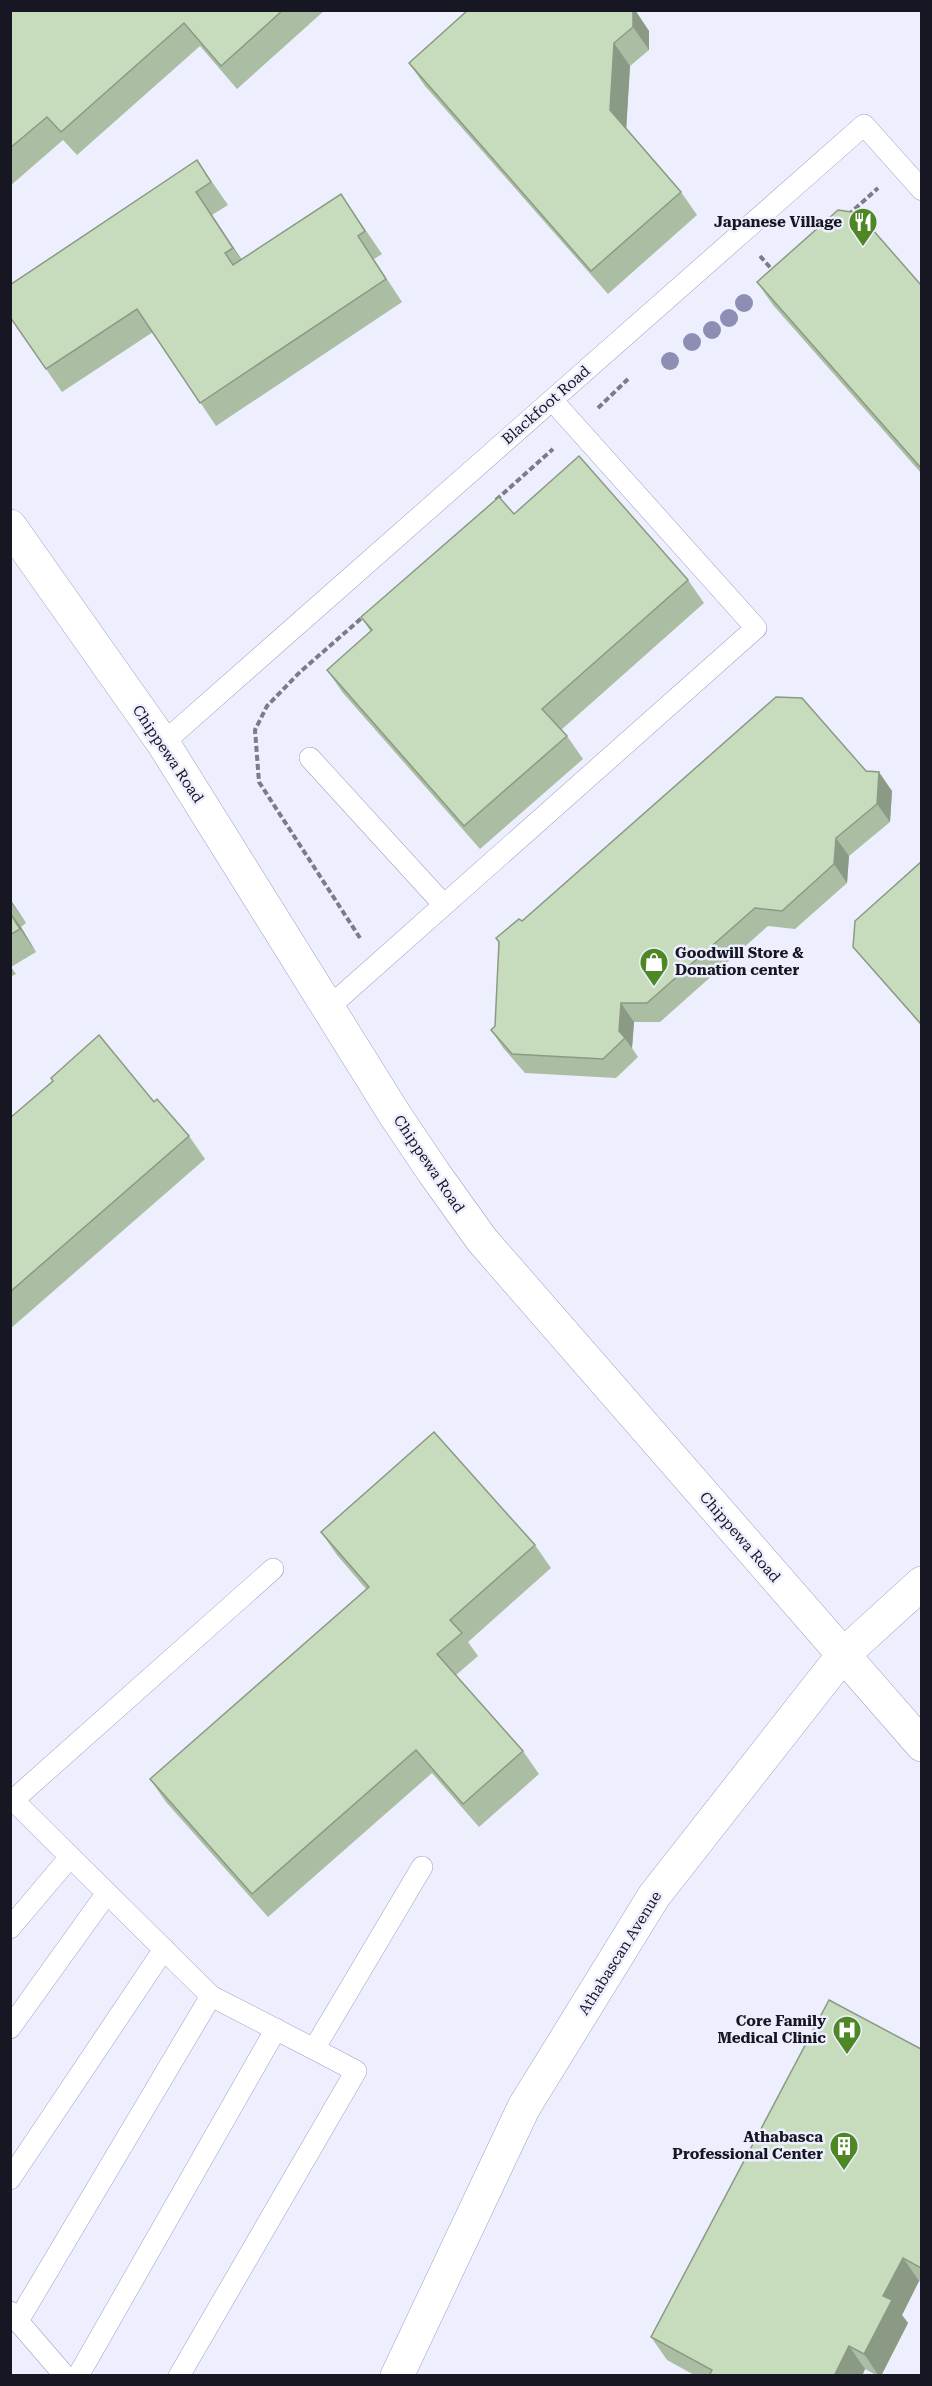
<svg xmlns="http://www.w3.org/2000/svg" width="932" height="2386" viewBox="0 0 932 2386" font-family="'Roboto Serif',serif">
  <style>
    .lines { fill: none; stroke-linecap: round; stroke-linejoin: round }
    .service-casing { stroke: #9fa0c2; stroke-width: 22 }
    .minor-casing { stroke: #9fa0c2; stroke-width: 34 }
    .path { stroke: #7b7c89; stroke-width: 4; stroke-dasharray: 6 3; stroke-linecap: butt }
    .service { stroke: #fff; stroke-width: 21 }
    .minor { stroke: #fff; stroke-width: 33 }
    .tree { fill: #8e8db4 }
    .wall { fill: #abbda2 }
    .shaded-wall { fill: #8b9a84 }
    .building { fill: #c7dcbc; stroke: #8b9a84; stroke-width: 1.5 }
    .labels { text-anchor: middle; stroke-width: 5; stroke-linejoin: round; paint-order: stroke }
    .poi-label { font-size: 15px; font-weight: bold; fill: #171724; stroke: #eeeffe; text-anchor: end }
    .street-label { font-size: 15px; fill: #171724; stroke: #eeeffe }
  </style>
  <rect width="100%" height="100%" fill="#eeeffe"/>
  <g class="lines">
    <g class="service-casing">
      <g id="service">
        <polyline points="163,743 864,125 922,190"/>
        <polyline points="310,758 444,905"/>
        <polyline points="328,1008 756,628 552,400"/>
        <polyline points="10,1797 211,1996 314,2049"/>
        <polyline points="10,1803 273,1569"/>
        <polyline points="10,1928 70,1857"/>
        <polyline points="10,2028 107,1893"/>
        <polyline points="10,2179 164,1949"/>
        <polyline points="10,2312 65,2376"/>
        <polyline points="18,2321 211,1996"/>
        <polyline points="78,2376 276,2029"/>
        <polyline points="179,2376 356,2071 314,2049 422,1867"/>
      </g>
    </g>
    <g class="minor-casing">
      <g id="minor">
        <polyline points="10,526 163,743 395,1115 434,1173 482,1240 922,1745"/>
        <polyline points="397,2376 524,2107 654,1896 843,1655 922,1583"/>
      </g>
    </g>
    <g class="path">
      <polyline points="848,215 878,188"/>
      <polyline points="760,256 775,273"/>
      <polyline points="598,408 628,379"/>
      <polyline points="496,500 553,449"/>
      <polyline points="360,938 259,782 255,730 267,706 300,672 364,616"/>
    </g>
    <use href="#service" class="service"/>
    <use href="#minor" class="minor"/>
  </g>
  <g class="tree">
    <circle cx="744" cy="303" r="9"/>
    <circle cx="729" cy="318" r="9"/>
    <circle cx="712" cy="330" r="9"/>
    <circle cx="692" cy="342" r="9"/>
    <circle cx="670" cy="361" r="9"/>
  </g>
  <g class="wall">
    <polygon points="10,10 325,10 237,89 200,46 77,155 63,140 10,186"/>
    <polygon points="468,10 635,10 649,31 649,50 630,66 626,129 681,192 697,215 608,294 425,86 409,63"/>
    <polygon points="197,160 228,205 212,215 242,260 341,194 382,254 374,259 402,302 216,426 153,332 62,392 46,369"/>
    <polygon points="757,282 921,285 921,473 773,305"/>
    <polygon points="514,514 688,580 704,603 561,730 567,736 583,759 480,849 343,693 327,670 371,632 361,617"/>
    <polygon points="866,771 892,791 890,822 849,856 847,883 795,929 768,926 660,1022 634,1022 632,1048 638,1057 616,1078 525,1073 504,1049 491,1030 495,1026 522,921"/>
    <polygon points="921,862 921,1025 858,953 853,947"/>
    <polygon points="10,899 26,923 21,927 36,952 11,967 16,974 10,977"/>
    <polygon points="154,1102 189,1136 205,1159 10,1329 10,1118"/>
    <polygon points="321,1532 535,1545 551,1568 468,1642 478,1656 456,1675 523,1751 539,1774 479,1827 432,1773 268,1917 166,1802 150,1779 366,1589 337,1555"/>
    <polygon points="921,2049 921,2282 919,2281 902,2315 908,2323 881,2376 878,2376 865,2369 862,2376 696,2376 667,2360 651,2337"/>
  </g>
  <g class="shaded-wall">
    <polygon points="633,10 635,10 649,31 649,50 633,27"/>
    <polygon points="614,43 630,66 626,133 610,110"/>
    <polygon points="196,192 212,215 249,271 233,248"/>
    <polygon points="879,772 892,791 890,822 877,804"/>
    <polygon points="836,838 849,856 847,883 834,864"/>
    <polygon points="10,899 26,923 10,901"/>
    <polygon points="10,912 21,927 36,952 20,929"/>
    <polygon points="621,1003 634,1022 632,1048 619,1031"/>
    <polygon points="903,2258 919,2281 902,2315 908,2323 881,2376 879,2376 864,2354 883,2296"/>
    <polygon points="849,2346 865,2369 862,2376 834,2376"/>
  </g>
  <g class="building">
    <polygon points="10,10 283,10 221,66 184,23 61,132 47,117 10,148"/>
    <polygon points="468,10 633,10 633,27 614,43 610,110 681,192 591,271 409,63"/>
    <polygon points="197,160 211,182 196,192 233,248 225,253 233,265 341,194 365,231 358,236 386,279 200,403 137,309 46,369 10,317 10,285"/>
    <polygon points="838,210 858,213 921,285 921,468 757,282"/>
    <polygon points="579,456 688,580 542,709 567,736 464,826 327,670 372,630 361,617 499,497 514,514"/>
    <polygon points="776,697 802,698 866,771 879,772 877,804 836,838 834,864 782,911 755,908 647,1003 621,1003 619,1031 625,1038 603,1059 512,1054 491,1030 495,1026 499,942 496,938 519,919 522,921"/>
    <polygon points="921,862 921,1024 853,947 855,921"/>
    <polygon points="10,913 20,929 10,935"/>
    <polygon points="99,1035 154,1102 157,1099 189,1136 10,1292 10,1118 53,1081 51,1078"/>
    <polygon points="434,1432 535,1545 450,1620 462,1633 437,1654 523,1751 463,1804 416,1750 252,1894 150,1779 369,1587 321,1532"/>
    <polygon points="829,2000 921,2049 921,2268 903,2258 883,2296 892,2300 864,2354 849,2346 834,2376 709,2376 712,2370 651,2337"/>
  </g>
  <defs>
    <g id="restaurant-pin" transform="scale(1.5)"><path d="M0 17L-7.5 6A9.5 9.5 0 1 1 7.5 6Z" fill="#4d8825" stroke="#eeeffe"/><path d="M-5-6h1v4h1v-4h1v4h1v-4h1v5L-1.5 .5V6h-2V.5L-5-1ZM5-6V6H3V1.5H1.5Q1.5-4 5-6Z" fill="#fff"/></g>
    <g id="shop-pin" transform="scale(1.5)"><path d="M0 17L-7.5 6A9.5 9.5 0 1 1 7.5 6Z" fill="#4d8825" stroke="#eeeffe"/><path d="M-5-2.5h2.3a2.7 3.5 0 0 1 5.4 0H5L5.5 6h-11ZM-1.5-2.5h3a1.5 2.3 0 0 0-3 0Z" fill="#fff"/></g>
    <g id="hospital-pin" transform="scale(1.5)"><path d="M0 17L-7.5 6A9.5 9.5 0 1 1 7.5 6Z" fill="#4d8825" stroke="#eeeffe"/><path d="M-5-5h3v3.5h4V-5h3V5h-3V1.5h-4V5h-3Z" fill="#fff"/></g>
    <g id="building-pin" transform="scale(1.5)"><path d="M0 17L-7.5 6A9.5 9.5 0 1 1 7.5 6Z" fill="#4d8825" stroke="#eeeffe"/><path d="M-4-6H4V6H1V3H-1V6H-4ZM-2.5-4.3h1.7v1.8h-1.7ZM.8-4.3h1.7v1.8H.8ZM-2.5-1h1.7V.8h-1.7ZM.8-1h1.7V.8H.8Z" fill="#fff"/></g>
  </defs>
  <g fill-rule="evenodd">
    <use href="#restaurant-pin" x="863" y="222"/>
    <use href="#shop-pin" x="654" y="962"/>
    <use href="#hospital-pin" x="847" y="2030"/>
    <use href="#building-pin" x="844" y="2146"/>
  </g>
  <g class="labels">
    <g class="poi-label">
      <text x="842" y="227">Japanese Village</text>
      <text x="675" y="958" text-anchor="start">Goodwill Store &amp;<tspan x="675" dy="17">Donation center</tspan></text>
      <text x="826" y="2026">Core Family<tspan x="826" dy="17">Medical Clinic</tspan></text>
      <text x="823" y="2142">Athabasca<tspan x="823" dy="17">Professional Center</tspan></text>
    </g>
    <g class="street-label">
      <text transform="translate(546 405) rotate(-41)" y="5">Blackfoot Road</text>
      <text transform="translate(168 754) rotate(56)" y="5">Chippewa Road</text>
      <text transform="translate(429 1164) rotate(56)" y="5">Chippewa Road</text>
      <text transform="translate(740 1537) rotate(49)" y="5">Chippewa Road</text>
      <text transform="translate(620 1953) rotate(-58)" y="5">Athabascan Avenue</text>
    </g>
  </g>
  <rect width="932" height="2386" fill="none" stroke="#171724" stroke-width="24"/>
</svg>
